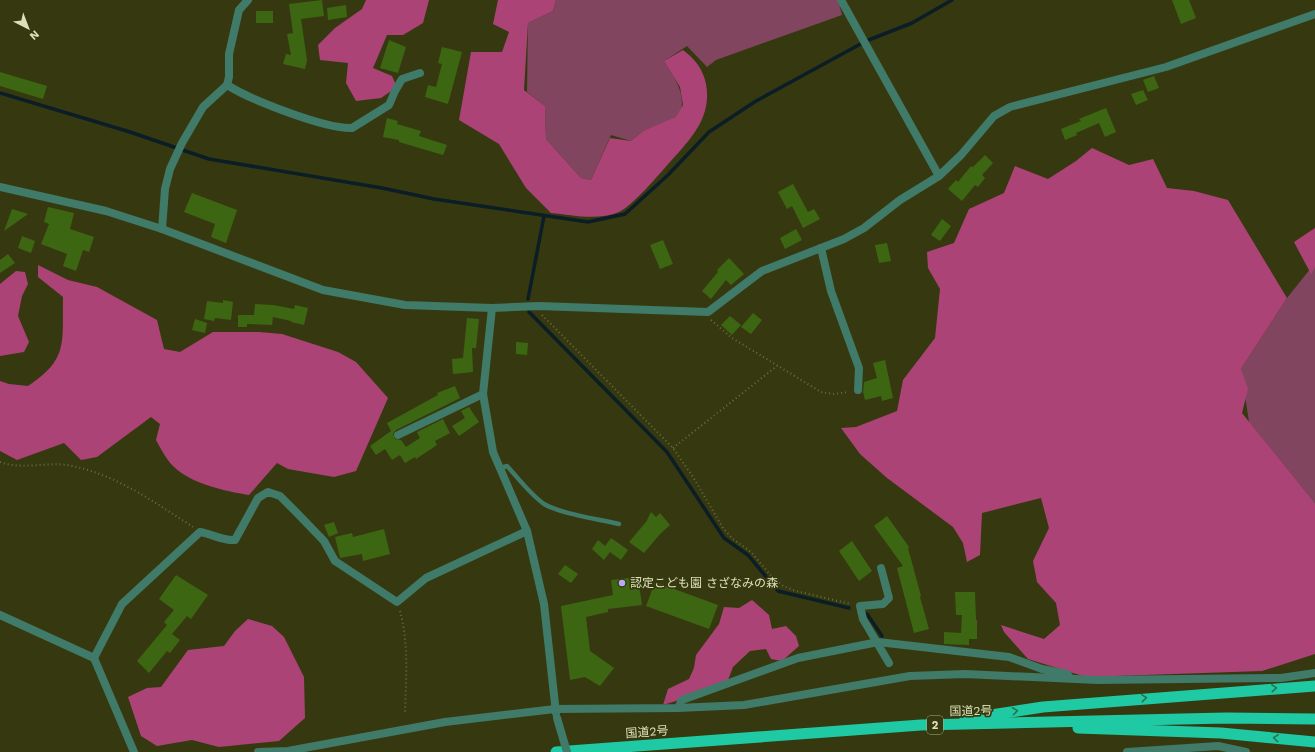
<svg xmlns="http://www.w3.org/2000/svg" width="1315" height="752" viewBox="0 0 1315 752" font-family="'Work Sans','Noto Sans JP',sans-serif">
  <style>
    .green { fill: #824560 }
    .forest { fill: #ac4376 }
    .lines { fill: none; stroke-linecap: round; stroke-linejoin: round }
    .stream { stroke: #0b1d26; stroke-width: 3.5 }
    .building { fill: #3d6612 }
    .path { stroke: #6a6d44; stroke-width: 2; stroke-dasharray: 1 3; stroke-linecap: butt }
    .service { stroke: #407a69; stroke-width: 4.5 }
    .minor { stroke: #407a69; stroke-width: 8 }
    .trunk { stroke: #1ec9a4; stroke-width: 11 }
    .minor-bridge { stroke: #407a69; stroke-width: 8 }
    .oneway { stroke: #2c734b }
    .poi-dot { fill: #b9aaf7; stroke: #36390f; stroke-width: 1.5 }
    .labels { text-anchor: middle; stroke-width: 3.5; stroke-linejoin: round; paint-order: stroke }
    .shield { fill: #36390f; stroke: #aaae87; stroke-width: 1 }
    .shield-label { font-size: 11px; font-weight: bold; fill: #dce0ba }
    .poi-label { font-size: 12px; fill: #dce0ba; stroke: #36390f; text-anchor: start }
    .street-label { font-size: 12px; fill: #dce0ba; stroke: #36390f }
  </style>
  <rect width="100%" height="100%" fill="#36390f"/>
  <g class="green">
    <path d="M556 0H838L842 15 716 60 707 67 687 46 664 61C677 82 686 93 680 118L643 131 631 141 611 135 591 180 581 178 546 139 545 106 527 92 528 23 553 11Z"/>
    <polygon points="1315,263 1315,503 1249,422 1241,369 1287,298"/>
  </g>
  <g class="forest">
    <polygon points="366,0 429,0 423,23 403,35 387,35 373,68 392,76 397,87 381,98 356,101 346,83 348,63 320,60 318,45 335,28 362,9"/>
    <path d="M498 0H556L553 11 528 23 524 90 545 106 546 139 581 178 591 180 610 138 631 141 643 131 676 117 683 105 680 87 664 61 683 50C695 59 703 69 706 84 713 121 685 144 663 170 653 181 633 205 619 212 598 221 572 215 551 213L526 188 499 144 459 120 471 52H502L509 32 493 24Z"/>
    <polygon points="1092,148 1129,165 1153,159 1167,188 1194,191 1228,200 1287,298 1241,369 1248,389 1242,413 1315,503 1315,654 1262,671 1086,677 1028,659 1004,632 1001,625 1044,639 1060,625 1056,603 1037,582 1033,561 1049,528 1041,498 982,513 980,555 967,562 963,543 953,527 887,478 860,454 841,428 856,427 897,411 903,380 935,338 940,289 928,268 927,252 954,243 969,209 1004,193 1015,166 1048,179 1076,161"/>
    <polygon points="1315,228 1315,267 1311,274 1294,242"/>
    <path d="M38 265 68 280 97 287 157 320 164 349 180 352 213 332H259L282 334 338 352 356 362 388 398 356 471 334 477 288 469 277 463 249 495C225 491 191 484 173 466 166 459 161 449 156 440L160 424 151 417 97 457 81 460 64 443 17 460 0 451V381L9 384 28 386C69 359 62 342 63 297L38 277Z"/>
    <polygon points="16,271 25,272 28,284 22,296 18,316 29,342 24,352 0,356 0,284"/>
    <polygon points="752,600 769,615 772,629 786,626 796,636 799,646 782,661 771,659 766,649 750,651 733,667 728,680 689,697 663,705 668,689 689,679 694,668 696,655 719,624 724,607 739,608"/>
    <polygon points="248,619 272,626 284,637 304,677 305,718 279,741 219,747 192,740 157,746 141,736 128,697 147,688 161,687 188,650 224,646 235,631"/>
  </g>
  <g class="lines">
    <g class="stream">
      <polyline points="0,93 130,132 209,159 382,188 434,199 588,222 625,214 668,175 709,132 756,101 866,41 912,23 952,0"/>
      <polyline points="528,299 544,216"/>
      <polyline points="529,312 667,452 724,538 748,555 778,591 849,608"/>
      <polyline points="867,614 882,636"/>
    </g>
  </g>
  <g class="building">
    <polygon points="322,0 324,16 301,19 307,60 305,69 283,64 286,54 291,55 287,34 293,33 289,4"/>
    <polygon points="1172,0 1189,0 1196,18 1181,24"/>
    <polygon points="346,5 347,17 328,20 327,8"/>
    <rect x="256" y="11" width="17" height="12"/>
    <polygon points="389,40 406,47 398,73 380,68"/>
    <polygon points="442,47 462,52 448,104 425,97 428,85 436,87 442,64 438,63"/>
    <polygon points="0,72 47,86 43,99 0,86"/>
    <polygon points="1154,76 1159,88 1148,92 1143,80"/>
    <polygon points="1143,90 1148,100 1136,105 1131,94"/>
    <polygon points="1106,108 1116,132 1105,137 1099,123 1076,133 1077,135 1065,140 1061,129 1081,121 1079,119"/>
    <polygon points="387,118 398,121 397,124 421,131 419,136 447,145 443,155 399,142 399,140 383,137"/>
    <polygon points="985,155 993,163 982,175 985,178 978,187 975,185 962,201 948,189 956,180 958,182 971,166 973,167"/>
    <polygon points="793,184 808,212 814,209 820,219 803,228 792,206 787,209 778,192"/>
    <polygon points="192,193 237,210 226,243 211,237 215,224 184,212"/>
    <polygon points="48,207 74,213 70,229 94,237 89,252 83,250 76,271 63,266 67,254 41,244 49,224 44,222"/>
    <polygon points="12,209 28,214 4,231"/>
    <polygon points="942,219 951,226 940,241 931,235"/>
    <polygon points="796,229 802,240 785,249 780,238"/>
    <polygon points="22,236 35,241 31,253 18,248"/>
    <polygon points="663,240 673,264 660,269 650,245"/>
    <polygon points="887,243 891,261 879,263 875,245"/>
    <polygon points="8,254 15,263 0,273 0,260"/>
    <polygon points="729,258 744,274 731,285 726,280 711,299 702,291 718,272 717,270"/>
    <polygon points="223,300 233,302 231,320 215,318 214,321 204,319 207,301 223,303"/>
    <polygon points="255,304 273,305 294,309 295,305 308,308 304,325 291,322 291,321 273,317 272,325 247,324 247,327 238,327 238,315 254,315"/>
    <polygon points="753,313 762,320 751,334 741,327"/>
    <polygon points="730,316 741,325 732,335 721,325"/>
    <polygon points="467,318 479,319 476,348 472,348 473,372 453,374 452,359 463,358"/>
    <polygon points="195,319 207,323 205,333 192,330"/>
    <polygon points="516,342 528,343 527,355 516,354"/>
    <polygon points="885,360 893,398 882,401 881,396 865,400 863,392 864,382 877,378 873,363"/>
    <polygon points="455,386 460,398 396,430 393,434 395,439 401,440 406,447 420,438 417,432 443,419 450,433 435,441 437,445 416,459 415,457 405,463 400,455 392,460 385,449 376,455 370,446 391,431 387,423 438,395 437,393"/>
    <polygon points="469,407 479,422 459,436 452,426 465,418 461,411"/>
    <polygon points="651,512 656,517 660,513 670,525 660,534 644,553 629,542 646,522"/>
    <polygon points="887,516 909,547 908,548 921,596 920,597 929,629 914,633 897,568 903,566 874,526"/>
    <polygon points="334,522 338,533 329,537 324,525"/>
    <polygon points="384,529 390,554 363,561 362,554 340,558 335,537 352,533 353,537"/>
    <polygon points="611,538 628,550 621,560 610,552 604,560 592,549 598,540 605,546"/>
    <polygon points="852,541 872,571 859,581 839,551"/>
    <polygon points="565,565 578,574 571,583 558,574"/>
    <polygon points="176,575 208,595 191,619 187,616 172,634 180,640 170,653 167,651 149,673 137,661 167,625 164,622 174,610 159,599"/>
    <polygon points="638,577 642,605 608,609 608,612 586,617 590,651 614,668 600,686 585,677 570,680 561,606 613,595 611,580"/>
    <polygon points="655,582 718,605 709,629 646,606"/>
    <polygon points="955,592 975,592 976,620 977,620 977,639 969,639 969,645 944,644 944,632 961,633 962,615 956,615"/>
  </g>
  <g class="lines">
    <g class="path">
      <polyline points="542,315 673,448 693,477 723,528 733,539 751,552 773,578 783,586 796,591 851,604"/>
      <polyline points="711,320 732,338 821,392 833,394 849,392"/>
      <polyline points="673,448 777,366"/>
      <path d="M0 462C21 470 45 462 67 465 114 473 154 502 193 527"/>
      <path d="M400 611C409 645 406 678 405 713"/>
    </g>
    <path class="service" d="M501 468 507 466C519 479 530 494 544 504 561 514 599 519 619 524"/>
    <g class="minor">
      <polyline points="841,0 939,176"/>
      <path d="M227 85C251 100 325 129 352 128L389 105 395 91 402 79 420 73"/>
      <polyline points="0,187 106,211 162,229 323,290 405,305 492,308 539,306 708,312 762,271 844,239 864,228 900,200 939,176 961,155 994,116 1010,107 1166,67 1315,14"/>
      <polyline points="162,229 165,189 170,169 182,143 203,107 227,85 229,77 229,54 239,10 248,0"/>
      <polyline points="821,248 831,291 859,368 858,390"/>
      <polyline points="492,308 483,394 493,452 527,531 544,604 556,713"/>
      <polyline points="398,435 483,394"/>
      <polyline points="881,568 889,598 883,604 860,606 863,619 889,663"/>
      <polyline points="0,615 94,658"/>
      <path d="M94 658 122 604 200 532C212 534 223 541 235 540L258 498 268 492 280 496 294 510 324 541 335 561 397 602 426 578 527 531"/>
      <polyline points="94,658 134,752"/>
      <polyline points="678,708 682,700 798,658 878,642 1009,657 1042,669 1067,674 1069,676"/>
      <polyline points="258,752 288,751 445,722 555,709 678,708 744,705 910,676 965,674 1098,680 1281,678 1315,673"/>
      <polyline points="1127,752 1218,746 1246,752"/>
    </g>
    <g class="trunk">
      <polyline points="965,719 1043,707 1315,686"/>
      <polyline points="1078,728 1221,733 1315,742"/>
      <polyline points="556,752 921,725 1226,718 1315,719"/>
    </g>
    <polyline class="minor-bridge" points="557,718 567,752"/>
  </g>
  <defs><path id="oneway-chevron" d="M-2-3.5L2.5 0L-2 3.5" fill="none" stroke-width="1.6" stroke-linecap="round" stroke-linejoin="round"/></defs>
  <g class="oneway">
    <use href="#oneway-chevron" transform="translate(1274 688) rotate(-4)"/>
    <use href="#oneway-chevron" transform="translate(1144 698) rotate(-5)"/>
    <use href="#oneway-chevron" transform="translate(1015 711) rotate(-8)"/>
    <use href="#oneway-chevron" transform="translate(1276 738) rotate(-175)"/>
  </g>
  <circle class="poi-dot" cx="622" cy="583" r="4"/>
  <g class="labels">
    <rect class="shield" x="927" y="716" width="16" height="18" rx="3"/>
    <g class="shield-label">
      <text x="935" y="729">2</text>
    </g>
    <g class="poi-label">
      <text x="630" y="587">認定こども園 さざなみの森</text>
    </g>
    <g class="street-label">
      <text transform="translate(971 711) rotate(-1)" y="4">国道2号</text>
      <text transform="translate(647 732) rotate(-4)" y="4">国道2号</text>
    </g>
  </g>
  <g transform="translate(28 28) rotate(138)" stroke="#36390f" stroke-width="3" paint-order="stroke">
  <path d="M0-3L7 15L0 10L-7 15Z" fill="#dce0ba"/>
  <text y="-6" font-size="11" font-weight="bold" text-anchor="middle" fill="#dce0ba">N</text>
  </g>
</svg>
